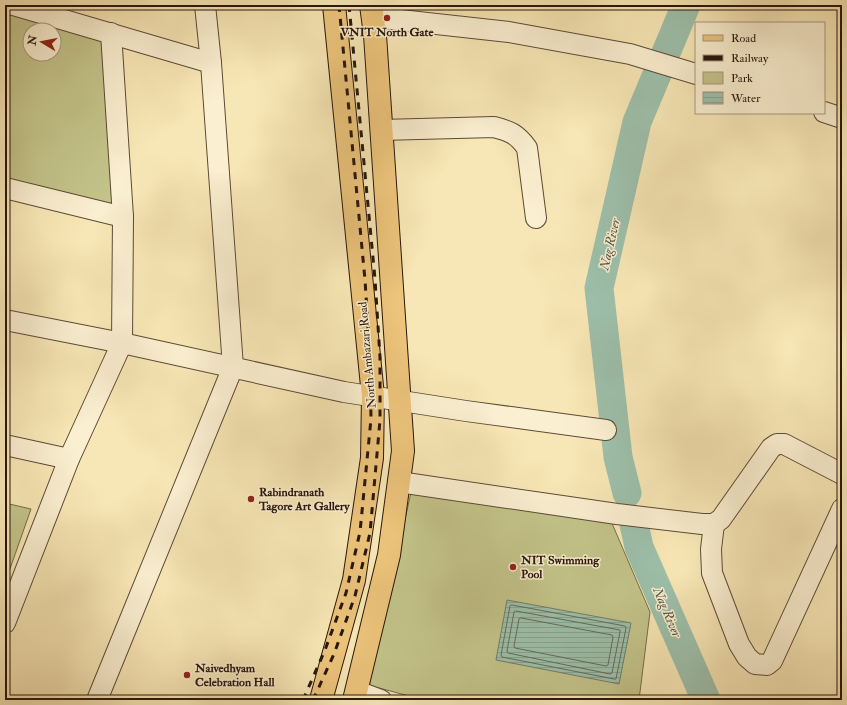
<svg xmlns="http://www.w3.org/2000/svg" width="847" height="705" viewBox="0 0 847 705" font-family="'IM FELL Double Pica',serif">
  <style>
    .green { fill: #c3c48a; stroke: #766d4a; fill-rule: evenodd }
    .water { fill: url(#water-rules); stroke: #6f7c6b }
    .lines { fill: none; stroke-linecap: round; stroke-linejoin: round }
    .shore { stroke: #636b5b; stroke-width: 1 }
    .river { stroke: #9dc0ab; stroke-width: 29 }
    .minor-casing { stroke: #5d4a36; stroke-width: 22 }
    .major-casing { stroke: #29160b; stroke-width: 24 }
    .minor { stroke: #faefd0; stroke-width: 20 }
    .major { stroke: #ecc47b; stroke-width: 22 }
    .rail { stroke: #29160b; stroke-width: 3; stroke-dasharray: 7 7; stroke-linecap: butt }
    .poi-dot { fill: #8f2418; stroke: #faefd0; stroke-width: 1.5 }
    .labels { text-anchor: middle; stroke-width: 3; stroke-linejoin: round; paint-order: stroke }
    .poi-label { font-size: 12px; font-weight: bold; fill: #29160b; stroke: #faefd0; text-anchor: start }
    .street-label { font-size: 12px; fill: #29160b; stroke: #faefd0 }
    .water-label { font-size: 13px; font-style: italic; fill: #525243; stroke: #faefd0 }
  </style>
  <defs>
    <pattern id="water-rules" width="6" height="5" patternUnits="userSpaceOnUse"><rect width="6" height="5" fill="#9dc0ab"/><path d="M0 2.5h6" fill="none" stroke="#87a492"/></pattern>
  </defs>
  <rect width="100%" height="100%" fill="#f8e7b6"/>
  <filter id="stains"><feTurbulence type="fractalNoise" baseFrequency=".005" numOctaves="4"/><feColorMatrix values="0 0 0 0 .2 0 0 0 0 .09 0 0 0 0 .02 0 0 0 .5 -.17"/></filter>
  <radialGradient id="worn" r=".72"><stop offset=".6" stop-color="#630" stop-opacity="0"/><stop offset="1" stop-color="#630" stop-opacity=".3"/></radialGradient>
  <g class="green">
    <path d="M5 13 103 40 112 205 5 179ZM30 30H54V54H30Z"/>
    <polygon points="412,488 611,521 650,612 639,700 424,700 368,685"/>
    <polygon points="5,503 31,509 5,583"/>
  </g>
  <polygon class="water" points="507,600 631,623 619,684 496,660"/>
  <g class="lines">
    <g class="shore">
      <polygon points="512,605 625,626 626,628 616,679 614,679 502,657 501,655 510,606"/>
      <polygon points="516,611 620,630 620,632 612,673 610,674 508,653 507,651 514,612"/>
      <polygon points="521,618 612,635 613,637 608,665 606,666 515,648 514,646 519,619"/>
    </g>
    <g class="river">
      <polyline points="627,493 618,457 599,288 637,122 686,5"/>
      <polyline points="634,524 639,547 706,700"/>
    </g>
    <g class="minor-casing">
      <g id="minor">
        <polyline points="13,5 211,63"/>
        <polyline points="373,17 509,32 630,54 696,74"/>
        <polyline points="824,112 842,118"/>
        <path d="M381 130 494 127C510 131 517 134 527 148L536 218"/>
        <polyline points="5,188 123,217"/>
        <polyline points="5,320 122,343 344,392 466,411 606,430"/>
        <polyline points="5,445 69,459"/>
        <polyline points="399,482 617,514 702,524 714,524 721,519 771,448 777,444 784,444 842,474"/>
        <polyline points="714,524 711,549 712,573 739,644 747,657 755,664 767,665 772,661 842,509"/>
        <polyline points="5,623 69,459 122,343 123,217 111,33"/>
        <polyline points="357,691 381,700"/>
        <polyline points="97,700 233,367 211,63 205,5"/>
      </g>
    </g>
    <g class="major-casing">
      <g id="major">
        <polyline points="321,700 354,580 372,458 373,396 334,5"/>
        <polyline points="354,700 389,555 403,451 375,35 371,5"/>
      </g>
    </g>
    <use href="#minor" class="minor"/>
    <use href="#major" class="major"/>
    <g class="rail">
      <polyline points="303,700 325,650 346,593 360,532 371,419 370,358 365,280 339,5"/>
      <polyline points="313,700 334,654 355,596 370,533 380,420 380,357 375,279 349,5"/>
    </g>
  </g>
  <g class="poi-dot">
    <circle cx="387" cy="18" r="4"/>
    <circle cx="251" cy="499" r="4"/>
    <circle cx="513" cy="567" r="4"/>
    <circle cx="187" cy="675" r="4"/>
  </g>
  <g class="labels">
    <g class="poi-label">
      <text x="387" y="36" text-anchor="middle">VNIT North Gate</text>
      <text x="259" y="496">Rabindranath<tspan x="259" dy="14">Tagore Art Gallery</tspan></text>
      <text x="521" y="564">NIT Swimming<tspan x="521" dy="14">Pool</tspan></text>
      <text x="195" y="672">Naivedhyam<tspan x="195" dy="14">Celebration Hall</tspan></text>
    </g>
    <g class="street-label">
      <text transform="translate(367 355) rotate(-95)" y="4">North Ambazari Road</text>
    </g>
    <g class="water-label">
      <text transform="translate(609 244) rotate(-77)" y="5">Nag River</text>
      <text transform="translate(668 612) rotate(67)" y="5">Nag River</text>
    </g>
  </g>
  <rect width="847" height="705" fill="none" stroke="#f8e7b6" stroke-width="20"/>
  <rect x="6" y="6" width="835" height="693" fill="none" stroke="#29160b" stroke-width="2"/>
  <rect x="10" y="10" width="827" height="685" fill="none" stroke="#29160b"/>
  <rect x="695" y="22" width="130" height="92" fill="#faefd0" stroke="#a69881"/>
  <rect x="703" y="35" width="20" height="6" fill="#ecc47b" stroke="#a69881"/>
  <text x="731" y="42" font-size="12" fill="#29160b">Road</text>
  <rect x="703" y="55" width="20" height="6" fill="#29160b" stroke="#a69881"/>
  <text x="731" y="62" font-size="12" fill="#29160b">Railway</text>
  <rect x="703" y="72" width="20" height="12" fill="#c3c48a" stroke="#a69881"/>
  <text x="731" y="82" font-size="12" fill="#29160b">Park</text>
  <rect x="703" y="92" width="20" height="12" fill="url(#water-rules)" stroke="#a69881"/>
  <text x="731" y="102" font-size="12" fill="#29160b">Water</text>
  <g transform="translate(42 42) rotate(280)"><circle r="19" fill="#faefd0" stroke="#a69881"/>
  <path d="M0-3L7 15L0 10L-7 15Z" fill="#8f2418"/>
  <text y="-6" font-size="11" font-weight="bold" text-anchor="middle" fill="#29160b">N</text>
  </g>
  <rect width="100%" height="100%" filter="url(#stains)"/>
  <rect width="100%" height="100%" fill="url(#worn)"/>
</svg>
